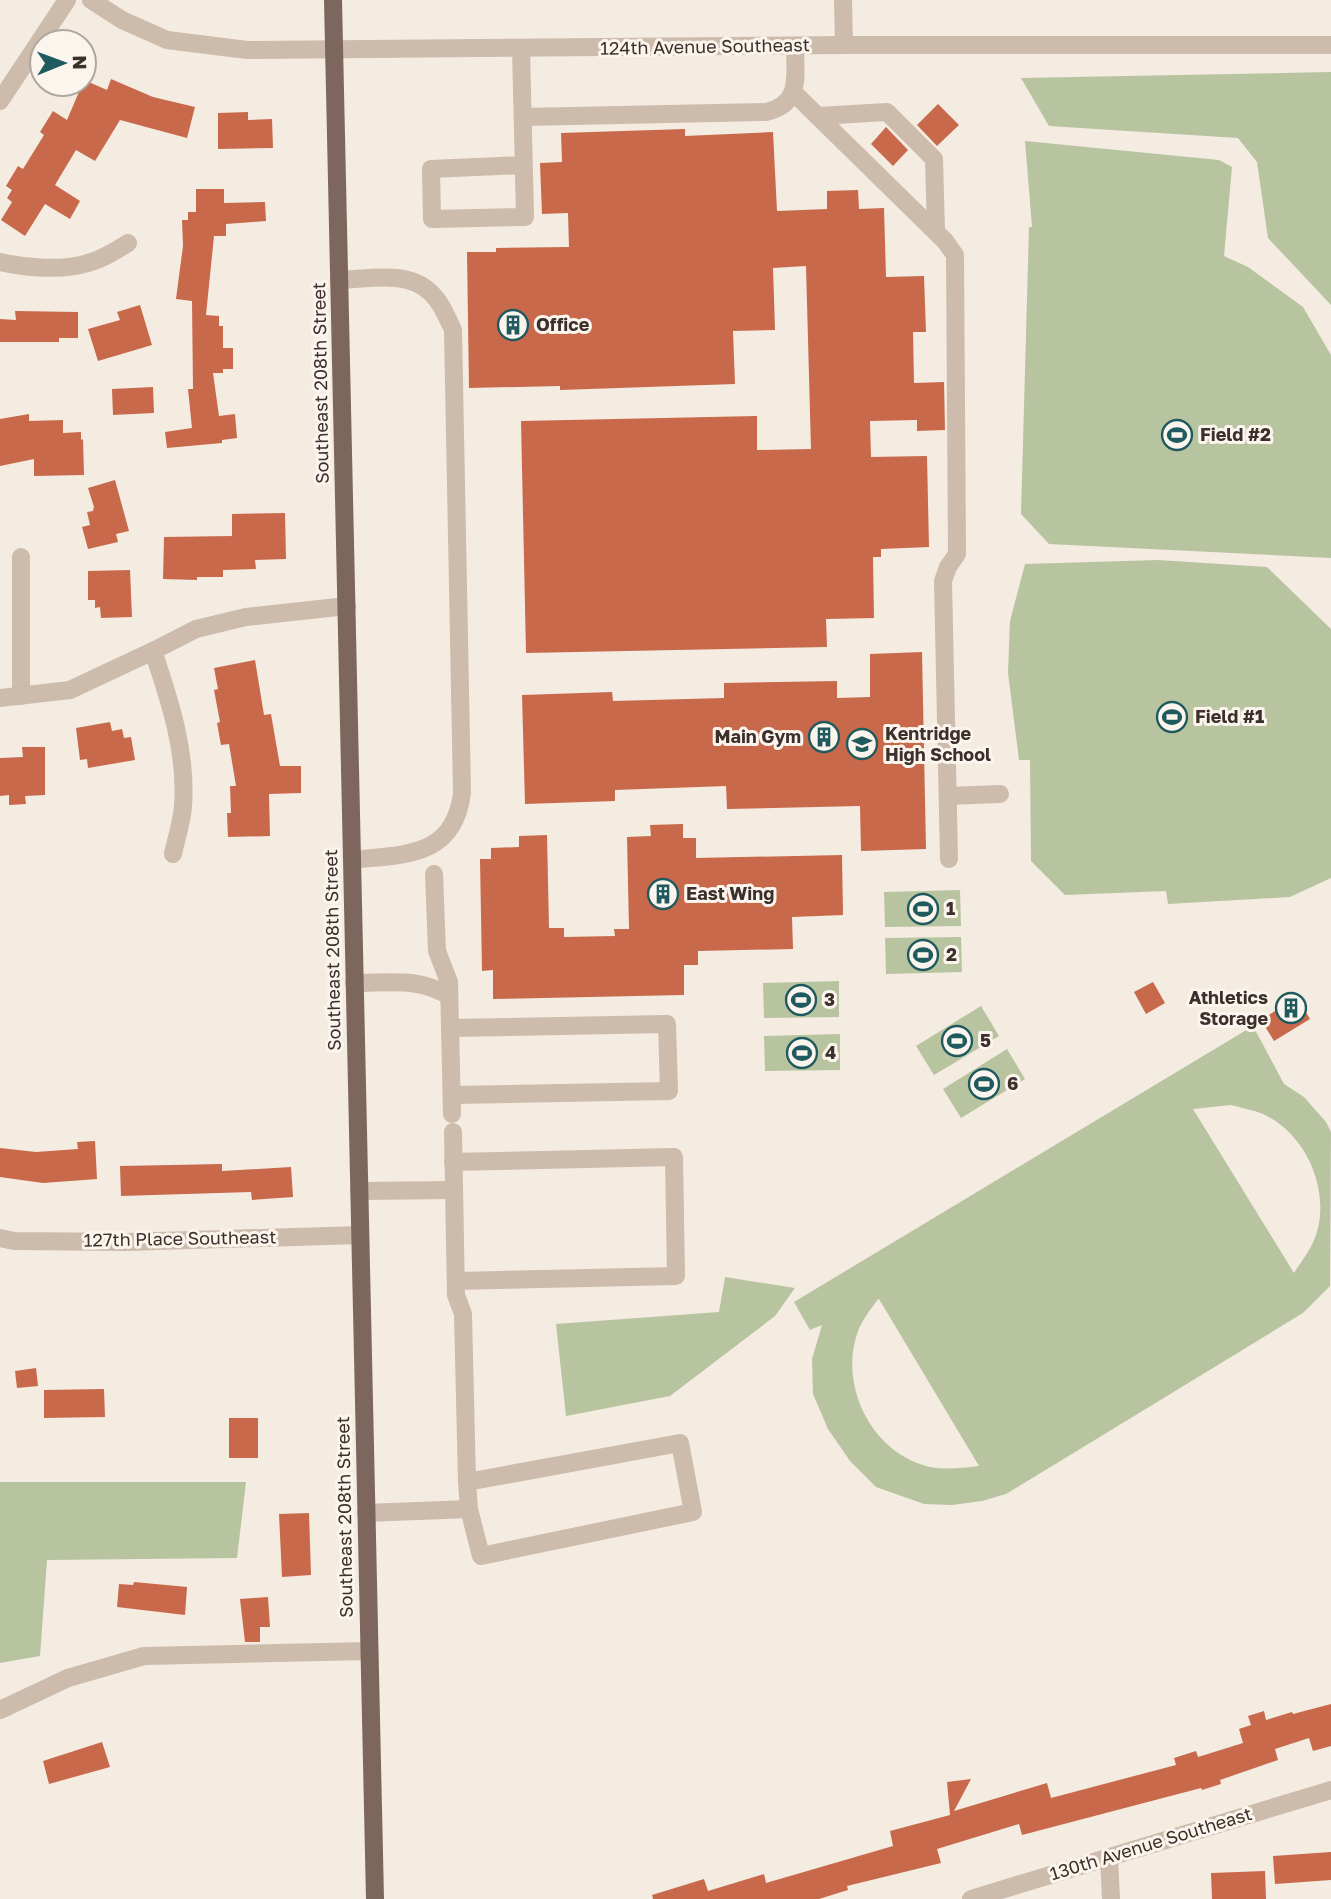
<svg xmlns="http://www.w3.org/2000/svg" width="1331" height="1899" viewBox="0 0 1331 1899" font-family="'Golos Text',sans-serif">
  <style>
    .green { fill: #b8c4a0; fill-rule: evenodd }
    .building { fill: #c8694b }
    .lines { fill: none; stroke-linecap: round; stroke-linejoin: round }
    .minor { stroke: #cdbbac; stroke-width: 18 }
    .major { stroke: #7d675c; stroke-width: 18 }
    .labels { text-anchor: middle; stroke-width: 6; stroke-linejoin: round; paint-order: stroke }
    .street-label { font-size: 18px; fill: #3b302b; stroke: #fbf5ee }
    .poi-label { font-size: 18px; font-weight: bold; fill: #3b302b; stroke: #fbf5ee; text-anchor: start }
  </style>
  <rect width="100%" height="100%" fill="#f4ebe1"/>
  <g class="green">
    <polygon points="1331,72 1331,305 1268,238 1257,162 1238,138 1049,126 1021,78"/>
    <polygon points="1025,141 1219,160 1232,167 1224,256 1248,267 1303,307 1331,355 1331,558 1049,544 1021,514 1029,227 1032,227"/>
    <polygon points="1158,560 1267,567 1331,629 1331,878 1290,897 1168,904 1166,891 1065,895 1031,861 1030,760 1019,760 1008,673 1010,621 1025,564"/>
    <polygon points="960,890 961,926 885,927 884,892"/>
    <polygon points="961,937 962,972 886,974 885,938"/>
    <polygon points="839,981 839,1017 764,1018 763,983"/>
    <polygon points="981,1006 999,1036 934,1075 916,1046"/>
    <path d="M1253 1026 1284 1084 1304 1097 1326 1122 1331 1132 1330 1286 1303 1313 1006 1494 982 1501 952 1505 924 1504 876 1487 850 1461 828 1429 813 1394 812 1359 822 1325 810 1330 794 1302ZM1231 1105C1242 1108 1253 1110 1263 1114 1306 1133 1331 1191 1316 1235 1312 1248 1301 1262 1294 1273L1193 1109ZM878 1299H879L979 1466C963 1468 946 1470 930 1467 872 1454 838 1386 858 1331 862 1320 871 1309 878 1299Z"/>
    <polygon points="840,1034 840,1070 765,1071 764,1036"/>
    <polygon points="1007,1049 1025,1079 961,1118 943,1089"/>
    <polygon points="725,1277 795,1288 775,1316 670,1396 566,1416 556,1324 719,1312"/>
    <polygon points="0,1482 246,1482 237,1558 47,1560 40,1656 0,1663"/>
  </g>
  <g class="building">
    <polygon points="111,79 153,97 195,107 187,138 120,120 95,161 76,150 55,185 80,201 70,219 45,204 25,236 1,220 12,202 7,198 12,190 6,186 18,166 23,169 44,135 40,132 53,111 67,120 84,80 107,90"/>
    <polygon points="938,104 959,125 937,146 917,125"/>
    <polygon points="248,112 248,120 272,119 273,148 218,149 218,113"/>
    <polygon points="886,127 908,150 893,166 871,144"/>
    <polygon points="685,129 685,136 773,132 777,211 827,209 827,191 858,190 859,209 884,208 886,277 924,276 926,332 913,332 914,383 944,382 945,430 917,431 917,420 870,421 871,457 927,456 929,547 881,549 881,557 873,557 874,618 826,619 827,647 526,653 521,421 757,416 757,450 811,449 806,266 773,268 775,330 733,331 735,384 560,390 560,386 469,388 467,252 496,252 496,248 569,247 568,213 542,214 540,163 562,162 561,133"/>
    <polygon points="196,189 224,189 224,203 265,202 266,221 226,224 226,236 214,236 206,315 219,316 219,326 223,326 223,348 233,348 233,369 223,369 223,373 213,373 219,416 235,414 237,438 222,440 222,443 167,448 165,432 192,428 188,389 193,389 192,301 176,299 183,246 182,220 188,220 188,212 196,212"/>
    <polygon points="140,305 152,345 98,361 88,329 120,320 117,312"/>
    <polygon points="15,311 78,312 78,338 59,338 59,342 0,342 0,319 16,320"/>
    <polygon points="153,387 154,413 113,415 112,389"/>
    <polygon points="29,414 29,421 63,420 63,433 81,432 81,440 83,439 84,475 34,476 34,459 0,466 0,419"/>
    <polygon points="115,480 129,531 116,534 118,542 88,549 82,527 90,525 87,512 93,511 94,507 88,488"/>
    <polygon points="285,513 286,559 255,560 256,569 223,570 223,577 197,577 197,580 163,579 164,537 232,536 232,514"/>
    <polygon points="130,570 132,617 101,618 100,607 95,608 95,600 88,600 88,571"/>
    <polygon points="922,652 926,849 861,851 860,806 727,809 726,786 615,790 615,801 525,804 522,695 612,692 613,701 724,698 724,683 837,681 837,698 870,697 870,654"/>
    <polygon points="255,660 264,715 271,714 280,766 301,766 301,793 269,794 270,836 228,837 227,813 231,813 230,786 236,786 229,744 221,745 217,723 220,722 214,690 218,689 214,668"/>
    <polygon points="110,722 112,731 122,729 124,738 131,737 135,760 88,768 87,759 80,760 76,728"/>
    <polygon points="22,747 45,747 45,795 25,796 26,804 9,805 9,795 0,796 0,758 23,757"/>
    <polygon points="683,824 683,838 696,838 696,858 842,855 843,915 792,917 793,949 698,951 698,965 684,965 684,995 493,999 493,970 482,971 480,859 491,859 491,848 519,847 519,836 547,835 549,928 564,928 564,937 615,936 614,929 629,929 627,837 651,836 650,825"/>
    <polygon points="1153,982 1165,1003 1146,1014 1134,992"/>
    <polygon points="1297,997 1310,1019 1274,1041 1261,1020"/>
    <polygon points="95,1141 97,1179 43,1183 0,1177 0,1148 36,1152 78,1149 77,1142"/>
    <polygon points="222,1164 222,1171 291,1167 293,1197 252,1200 251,1192 121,1196 120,1166"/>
    <polygon points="36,1368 38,1386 17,1388 15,1371"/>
    <polygon points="104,1389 105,1417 44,1418 44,1390"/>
    <rect x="229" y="1418" width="29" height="40"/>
    <polygon points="309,1513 311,1575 282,1577 279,1514"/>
    <polygon points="134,1582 187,1587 185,1615 117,1607 119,1584 133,1585"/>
    <polygon points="268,1597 270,1627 260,1627 260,1642 245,1642 240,1599"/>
    <polygon points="1331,1704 1331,1746 1313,1751 1309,1738 1275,1749 1278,1760 1220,1780 1221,1784 1202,1790 1201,1788 1022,1835 1019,1824 937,1849 941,1863 847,1886 848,1890 819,1899 653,1899 652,1895 704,1879 708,1891 764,1874 766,1883 893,1846 890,1831 950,1815 947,1782 971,1779 954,1811 1047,1783 1051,1798 1176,1765 1174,1758 1196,1751 1198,1757 1243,1743 1239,1729 1251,1725 1248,1716 1264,1711 1266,1720 1292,1712 1293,1714"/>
    <polygon points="102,1742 110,1767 49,1784 43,1761"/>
    <polygon points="1331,1852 1331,1880 1275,1884 1273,1856"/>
    <polygon points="1265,1871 1266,1899 1212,1899 1211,1873"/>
  </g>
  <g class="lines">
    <g class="minor">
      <polyline points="91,0 122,20 167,40 247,50 844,45 1331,45"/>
      <polyline points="843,0 844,45"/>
      <path d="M521 48C522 105 524 161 525 217L432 219 431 169 524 165"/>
      <polyline points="793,92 945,241 955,255 957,554 948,567 943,581 949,859"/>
      <polyline points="0,101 67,0"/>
      <polyline points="818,116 887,112 934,159 936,232"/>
      <path d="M523 117 766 112C802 104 795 76 795 46"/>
      <path d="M0 262C26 268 62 271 88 263 103 259 115 251 128 243"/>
      <path d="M339 280C369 279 407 270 430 292 441 302 447 317 453 330L462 793C454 858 404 854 352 860"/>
      <polyline points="21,557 21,696"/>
      <path d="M153 651C170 701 187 753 183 806 182 822 176 839 173 854"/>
      <polyline points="0,698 70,690 153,651 196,629 246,617 347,606"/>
      <polyline points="948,796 1000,794"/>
      <polyline points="434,874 437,951 449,982 452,1114"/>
      <path d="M354 983C389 983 419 977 449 996"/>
      <polyline points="450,1028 667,1024 669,1091 452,1095"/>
      <polyline points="453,1132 456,1295 463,1314 467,1482 469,1509 481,1556 693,1512 680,1443 467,1482"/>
      <polyline points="453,1162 674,1157 676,1276 456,1281"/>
      <polyline points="359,1191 454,1190"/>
      <polyline points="0,1238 14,1241 126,1242 360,1235"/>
      <polyline points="366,1513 469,1509"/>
      <polyline points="0,1710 68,1678 144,1656 369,1651"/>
      <polyline points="1109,1857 1111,1899"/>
      <polyline points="971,1899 1331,1790"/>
    </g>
    <polyline class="major" points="333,0 375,1899"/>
  </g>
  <defs>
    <g id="building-ring" transform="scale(1.575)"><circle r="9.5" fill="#fbf5ee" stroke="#1f5a5e" stroke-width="1.5"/><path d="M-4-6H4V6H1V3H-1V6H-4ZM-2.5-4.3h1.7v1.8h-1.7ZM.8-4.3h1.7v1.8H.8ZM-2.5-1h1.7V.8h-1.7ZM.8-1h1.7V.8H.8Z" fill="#1f5a5e"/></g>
    <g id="stadium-ring" transform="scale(1.575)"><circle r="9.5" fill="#fbf5ee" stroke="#1f5a5e" stroke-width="1.5"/><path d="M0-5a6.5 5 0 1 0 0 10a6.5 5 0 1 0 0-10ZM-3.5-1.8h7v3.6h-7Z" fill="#1f5a5e"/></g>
    <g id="school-ring" transform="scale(1.575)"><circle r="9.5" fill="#fbf5ee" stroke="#1f5a5e" stroke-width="1.5"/><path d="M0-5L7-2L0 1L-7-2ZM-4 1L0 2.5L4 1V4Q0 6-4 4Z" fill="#1f5a5e"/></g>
  </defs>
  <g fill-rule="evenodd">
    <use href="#building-ring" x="513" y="325"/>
    <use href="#stadium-ring" x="1177" y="435"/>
    <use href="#stadium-ring" x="1172" y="717"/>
    <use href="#building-ring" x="824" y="737"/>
    <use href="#school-ring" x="862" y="744"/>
    <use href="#building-ring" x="663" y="894"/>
    <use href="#stadium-ring" x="923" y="909"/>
    <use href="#stadium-ring" x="923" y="955"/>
    <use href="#stadium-ring" x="801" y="1000"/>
    <use href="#building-ring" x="1291" y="1008"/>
    <use href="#stadium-ring" x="957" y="1041"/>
    <use href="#stadium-ring" x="802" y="1053"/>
    <use href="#stadium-ring" x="984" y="1084"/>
  </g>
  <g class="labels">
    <g class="street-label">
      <text transform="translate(705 47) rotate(-1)" y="6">124th Avenue Southeast</text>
      <text transform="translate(321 383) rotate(-91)" y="6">Southeast 208th Street</text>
      <text transform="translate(333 950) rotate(-91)" y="6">Southeast 208th Street</text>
      <text transform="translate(180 1239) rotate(-1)" y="6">127th Place Southeast</text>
      <text transform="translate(345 1517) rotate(-91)" y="6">Southeast 208th Street</text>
      <text transform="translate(1151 1844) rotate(-17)" y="6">130th Avenue Southeast</text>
    </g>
    <g class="poi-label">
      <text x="536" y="331">Office</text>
      <text x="1200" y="441">Field #2</text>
      <text x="1195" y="723">Field #1</text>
      <text x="885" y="740">Kentridge<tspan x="885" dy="21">High School</tspan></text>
      <text x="801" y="743" text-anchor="end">Main Gym</text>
      <text x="686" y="900">East Wing</text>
      <text x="946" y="915">1</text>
      <text x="946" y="961">2</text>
      <text x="1268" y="1004" text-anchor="end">Athletics<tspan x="1268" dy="21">Storage</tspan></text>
      <text x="824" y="1006">3</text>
      <text x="980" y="1047">5</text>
      <text x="825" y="1059">4</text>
      <text x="1007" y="1090">6</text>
    </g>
  </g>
  <g transform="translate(63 63) rotate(89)"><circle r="33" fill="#fbf5ee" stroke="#aea6a0" stroke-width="2"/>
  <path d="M0-5L12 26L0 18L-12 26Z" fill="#1f5a5e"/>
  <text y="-10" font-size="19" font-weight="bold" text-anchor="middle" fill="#3b302b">N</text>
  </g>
</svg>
